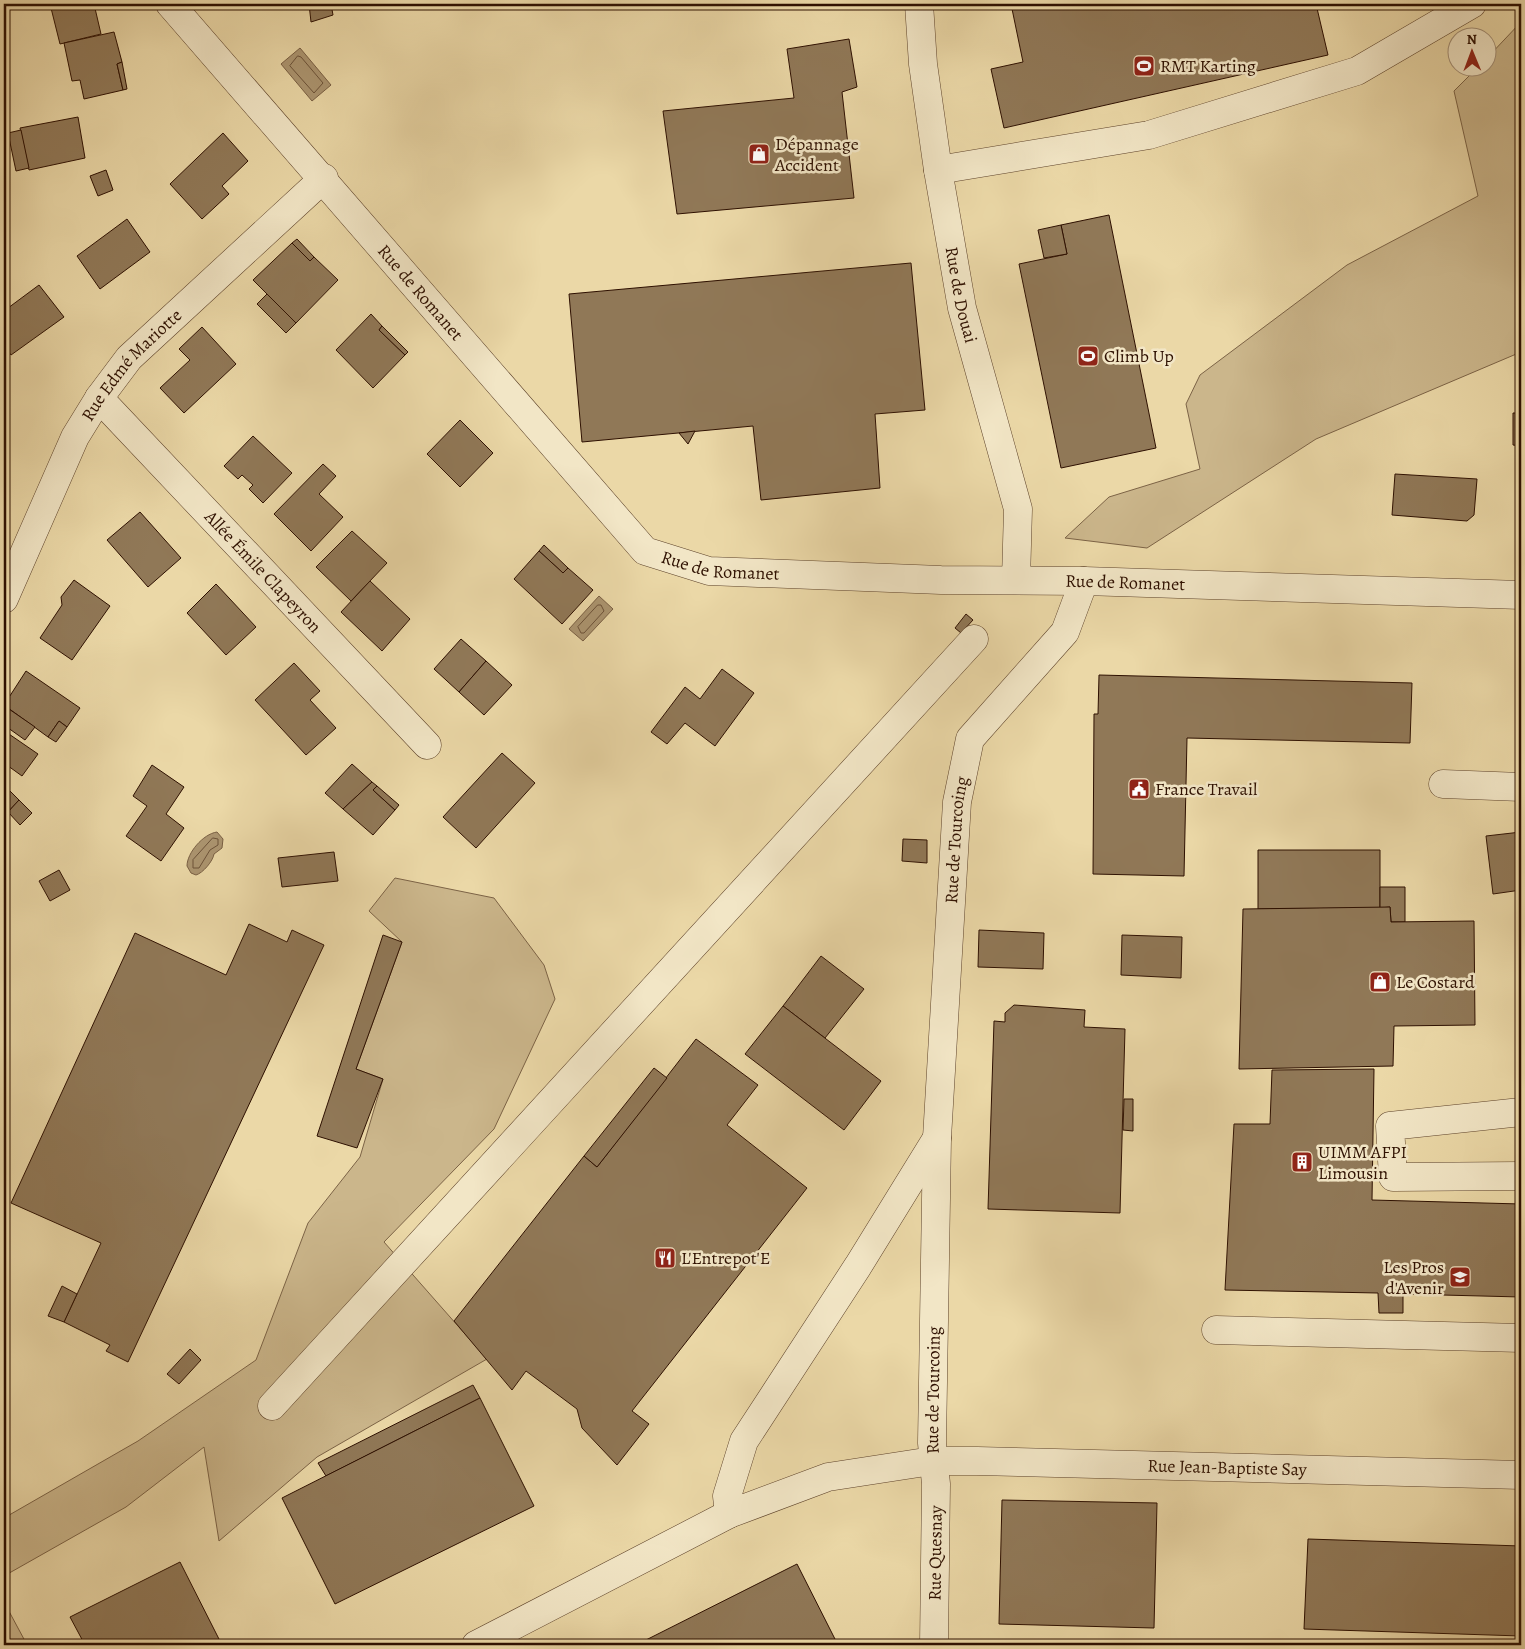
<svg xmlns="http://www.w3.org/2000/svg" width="1525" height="1649" viewBox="0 0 1525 1649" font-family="Alegreya,serif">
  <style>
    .green { fill: #cbb68b; stroke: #7c6346 }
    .water { fill: #ab946f; stroke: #795f43 }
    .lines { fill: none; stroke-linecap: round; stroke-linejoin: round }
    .shore { stroke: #6c5238; stroke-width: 1 }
    .building { fill: #907857; stroke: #2e1001 }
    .minor-casing { stroke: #5d422a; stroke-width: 29 }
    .minor { stroke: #f2e6c6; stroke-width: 28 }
    .labels { text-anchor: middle; stroke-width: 5; stroke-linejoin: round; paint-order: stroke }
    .poi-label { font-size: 18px; fill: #2e1001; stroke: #f2e6c6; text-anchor: start }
    .street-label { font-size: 18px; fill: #2e1001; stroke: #f2e6c6 }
  </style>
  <rect width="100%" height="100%" fill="#ebd8a7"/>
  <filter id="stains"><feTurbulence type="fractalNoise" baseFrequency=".004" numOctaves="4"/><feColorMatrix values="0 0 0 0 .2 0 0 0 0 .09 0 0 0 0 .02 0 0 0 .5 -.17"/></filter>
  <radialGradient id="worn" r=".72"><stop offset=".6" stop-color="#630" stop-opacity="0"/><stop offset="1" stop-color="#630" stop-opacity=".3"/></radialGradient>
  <g class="green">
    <polygon points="1521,22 1521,352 1316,439 1147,548 1065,538 1109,497 1200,469 1186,404 1200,375 1347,265 1478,196 1454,91 1477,68 1488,68 1488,57"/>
    <polygon points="395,878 494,898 544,965 555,999 494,1129 384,1242 487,1359 317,1457 219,1541 204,1447 126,1507 4,1576 4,1518 138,1441 256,1360 308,1223 360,1157 383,1079 356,1069 402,942 369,911"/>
    <polygon points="4,1602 25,1641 4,1645"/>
  </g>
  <g class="water">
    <polygon points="300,48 331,85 312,101 281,64"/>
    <polygon points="599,596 613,609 583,641 569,629"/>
    <path d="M217 832 223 839 222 848 214 854C213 861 203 873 196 875L191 873 187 866C187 853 203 834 217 832Z"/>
  </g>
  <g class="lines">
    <g class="shore">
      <polygon points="298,56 301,57 323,83 314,93 290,66"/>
      <polygon points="598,605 601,605 604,611 584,633 581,633 578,627"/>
      <polygon points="213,838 218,839 218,845 210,850 199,868 193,868 193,860"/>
    </g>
  </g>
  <g class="building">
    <polygon points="50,4 94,4 101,34 60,44"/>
    <polygon points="309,4 331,4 333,15 311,22"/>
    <polygon points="1011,4 1316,4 1328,55 1004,128 991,69 1023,62"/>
    <polygon points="114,32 122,62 117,64 123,90 84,99 80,80 72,81 64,43"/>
    <polygon points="849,39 857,87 842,92 854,198 677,214 663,111 794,98 787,49"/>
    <polygon points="122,62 127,89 123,90 117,64"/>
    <polygon points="78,117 85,158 29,170 20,128"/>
    <polygon points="21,130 29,168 16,171 8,133"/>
    <polygon points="223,133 248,161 222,186 229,194 202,219 170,184"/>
    <polygon points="106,170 113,190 98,196 90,176"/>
    <polygon points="1109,215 1156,448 1061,468 1019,264 1067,254 1061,225"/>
    <polygon points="127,219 150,252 100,289 77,256"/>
    <polygon points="1061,225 1067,254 1044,258 1038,230"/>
    <polygon points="297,239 314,257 310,261 292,243"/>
    <polygon points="292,243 310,261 314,257 338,280 296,323 253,280"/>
    <polygon points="911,263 925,410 875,414 880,488 761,500 753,426 582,442 569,294"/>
    <polygon points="39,285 64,317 11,355 4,345 4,311"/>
    <polygon points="267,294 296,323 286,333 257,304"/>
    <polygon points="371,314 382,326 379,330 405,355 373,388 336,350"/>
    <polygon points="382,326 408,352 405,355 379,330"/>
    <polygon points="202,327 236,364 184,413 160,388 190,360 179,349"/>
    <polygon points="1513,413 1521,413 1521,446 1513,445"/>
    <polygon points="460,420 493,453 460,487 427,454"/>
    <polygon points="695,431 688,444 679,433"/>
    <polygon points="253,436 292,473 263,503 249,489 253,485 242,475 238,479 224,466"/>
    <polygon points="323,464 336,476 319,494 343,517 311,551 274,514"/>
    <polygon points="1395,474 1477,479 1474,515 1467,521 1392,515"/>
    <polygon points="140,512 181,558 148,587 107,540"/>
    <polygon points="352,531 387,563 351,601 316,567"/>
    <polygon points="544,545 568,568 563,573 539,551"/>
    <polygon points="539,551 563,573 568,568 593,590 562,624 514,579"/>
    <polygon points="74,580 110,606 72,660 40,638 62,605 61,597"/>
    <polygon points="370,581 410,619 382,651 341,612"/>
    <polygon points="216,584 256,627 226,655 187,613"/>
    <polygon points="966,614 973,620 961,633 955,628"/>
    <polygon points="461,639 486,661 459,692 434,669"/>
    <polygon points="486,661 512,685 484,715 459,692"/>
    <polygon points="294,663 320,691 310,700 336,728 306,755 255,700"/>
    <polygon points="722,669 754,693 715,746 685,723 667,744 651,732 685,687 700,699"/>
    <polygon points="26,671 80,708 67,727 59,721 48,737 4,705"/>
    <polygon points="1099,675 1412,683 1410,743 1187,738 1184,876 1093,874 1094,714 1098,714"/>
    <polygon points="6,707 35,727 25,740 4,725"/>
    <polygon points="59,721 67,727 56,742 48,737"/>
    <polygon points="6,732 38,754 22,776 4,763 4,735"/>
    <polygon points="502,753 535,783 476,848 443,817"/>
    <polygon points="352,764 372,782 343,809 325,793"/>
    <polygon points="152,765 184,787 166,814 184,828 161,861 126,836 147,806 133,796"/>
    <polygon points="372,782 377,786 373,790 395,810 373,835 343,809"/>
    <polygon points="4,785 19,800 8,812 4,808"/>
    <polygon points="377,786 399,805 395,810 373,790"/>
    <polygon points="19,800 32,813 20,825 8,812"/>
    <polygon points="1521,832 1521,890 1493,894 1486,836"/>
    <polygon points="903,839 927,840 927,863 902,861"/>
    <polygon points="1258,850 1380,850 1380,908 1258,909"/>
    <polygon points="334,852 338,881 282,887 278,858"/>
    <polygon points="59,870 70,890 50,901 39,881"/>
    <polygon points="1380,887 1405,887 1405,922 1391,922 1390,907 1380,908"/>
    <polygon points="1390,907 1391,922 1474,921 1475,1025 1394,1026 1393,1066 1239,1069 1243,909"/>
    <polygon points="249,924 287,942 292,930 324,945 128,1362 106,1351 110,1345 64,1322 101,1243 11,1203 135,933 226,975"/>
    <polygon points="979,930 1044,933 1043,969 978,967"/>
    <polygon points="383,935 402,942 356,1069 383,1079 357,1148 317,1136"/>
    <polygon points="1122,935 1182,937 1181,978 1121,975"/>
    <polygon points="821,956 864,989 825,1038 783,1006"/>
    <polygon points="1014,1005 1085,1010 1084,1027 1125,1029 1120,1213 988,1209 994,1021 1005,1022 1005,1013"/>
    <polygon points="783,1006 881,1081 844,1130 745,1054"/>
    <polygon points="696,1039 758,1085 727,1125 807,1188 632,1411 649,1424 617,1465 582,1428 577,1409 526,1371 512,1390 454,1321 584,1156 597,1167"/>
    <polygon points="654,1068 667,1078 597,1167 584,1156"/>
    <polygon points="1374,1069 1372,1200 1521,1204 1521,1297 1403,1294 1403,1313 1379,1313 1378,1293 1225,1290 1234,1124 1270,1124 1272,1070"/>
    <polygon points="1124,1099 1133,1099 1133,1131 1123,1130"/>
    <polygon points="62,1286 77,1294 64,1322 48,1316"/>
    <polygon points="190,1349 201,1360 179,1384 167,1374"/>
    <polygon points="473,1385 480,1398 326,1476 318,1463"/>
    <polygon points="480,1398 534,1506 335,1604 282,1498"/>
    <polygon points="1002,1500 1157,1503 1154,1628 999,1624"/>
    <polygon points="1308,1539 1521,1546 1521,1636 1304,1629"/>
    <polygon points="180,1562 222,1645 85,1645 70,1617"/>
    <polygon points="797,1564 838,1645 636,1645"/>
  </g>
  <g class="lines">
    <g class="minor-casing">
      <g id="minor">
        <path id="s1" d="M170 4 645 551 709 571 941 580 1084 581 1521 595"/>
        <path id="s2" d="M919 4 923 64 938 170 962 308 1018 509 1016 580"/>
        <polyline points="938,170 1149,135 1357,71 1472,4"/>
        <path id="s3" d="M99 398 427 745"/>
        <path id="s4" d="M4 599 75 437 99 398 129 358 324 178"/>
        <polyline points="1443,784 1521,787"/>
        <polyline points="1521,1112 1390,1126 1393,1177 1521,1176"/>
        <path id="s5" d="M937 1138 858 1266 744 1441 727 1496 729 1514 828 1477 932 1461H977L1521 1475"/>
        <polyline points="1216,1330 1521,1338"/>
        <polyline points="272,1406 974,639"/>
        <polyline points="476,1645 729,1514"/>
        <path id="s6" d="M934 1645 936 1484 932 1443 937 1138 957 802 970 739 1065 632 1084 581"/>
      </g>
    </g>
    <use href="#minor" class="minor"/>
  </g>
  <defs>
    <g id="stadium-square" transform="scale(1.125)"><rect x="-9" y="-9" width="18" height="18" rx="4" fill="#8f2418" stroke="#f2e6c6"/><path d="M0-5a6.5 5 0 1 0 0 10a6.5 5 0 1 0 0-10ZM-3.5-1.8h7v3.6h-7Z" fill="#fff"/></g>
    <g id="shop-square" transform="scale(1.125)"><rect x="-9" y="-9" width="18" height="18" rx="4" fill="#8f2418" stroke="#f2e6c6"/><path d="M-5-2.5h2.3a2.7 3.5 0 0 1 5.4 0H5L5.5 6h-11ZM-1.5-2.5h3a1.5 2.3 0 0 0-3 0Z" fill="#fff"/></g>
    <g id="civic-square" transform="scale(1.125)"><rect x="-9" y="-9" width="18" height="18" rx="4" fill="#8f2418" stroke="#f2e6c6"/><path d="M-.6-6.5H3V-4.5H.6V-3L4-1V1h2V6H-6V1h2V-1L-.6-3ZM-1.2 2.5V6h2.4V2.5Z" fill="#fff"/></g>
    <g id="building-square" transform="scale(1.125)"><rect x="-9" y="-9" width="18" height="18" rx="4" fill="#8f2418" stroke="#f2e6c6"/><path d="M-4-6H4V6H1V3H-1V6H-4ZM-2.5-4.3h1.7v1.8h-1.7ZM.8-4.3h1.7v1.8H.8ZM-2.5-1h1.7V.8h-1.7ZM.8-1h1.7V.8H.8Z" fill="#fff"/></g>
    <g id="restaurant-square" transform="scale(1.125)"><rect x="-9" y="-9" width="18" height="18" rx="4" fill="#8f2418" stroke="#f2e6c6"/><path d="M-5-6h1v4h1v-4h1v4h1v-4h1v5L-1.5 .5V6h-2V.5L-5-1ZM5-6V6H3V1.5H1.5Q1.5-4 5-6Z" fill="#fff"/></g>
    <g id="school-square" transform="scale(1.125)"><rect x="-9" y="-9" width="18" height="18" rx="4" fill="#8f2418" stroke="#f2e6c6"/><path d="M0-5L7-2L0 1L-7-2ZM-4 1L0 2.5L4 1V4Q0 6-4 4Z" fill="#fff"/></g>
  </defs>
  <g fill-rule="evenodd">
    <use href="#stadium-square" x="1144" y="66"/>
    <use href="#shop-square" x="759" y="154"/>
    <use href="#stadium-square" x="1088" y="356"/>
    <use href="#civic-square" x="1139" y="789"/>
    <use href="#shop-square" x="1380" y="982"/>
    <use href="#building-square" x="1302" y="1162"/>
    <use href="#restaurant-square" x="665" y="1258"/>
    <use href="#school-square" x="1460" y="1277"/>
  </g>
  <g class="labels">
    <g class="poi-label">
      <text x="1160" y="72">RMT Karting</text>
      <text x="775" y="150">Dépannage<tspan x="775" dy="21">Accident</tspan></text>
      <text x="1104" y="362">Climb Up</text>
      <text x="1155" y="795">France Travail</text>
      <text x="1396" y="988">Le Costard</text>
      <text x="1318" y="1158">UIMM AFPI<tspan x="1318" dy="21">Limousin</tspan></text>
      <text x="681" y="1264">L'Entrepot'E</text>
      <text x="1444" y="1273" text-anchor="end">Les Pros<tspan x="1444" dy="21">d'Avenir</tspan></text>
    </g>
    <g class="street-label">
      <text dy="6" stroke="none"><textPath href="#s1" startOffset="382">Rue de Romanet</textPath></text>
      <text dy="6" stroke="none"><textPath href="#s2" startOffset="294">Rue de Douai</textPath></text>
      <text dy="6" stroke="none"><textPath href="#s4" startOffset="269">Rue Edmé Mariotte</textPath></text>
      <text dy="6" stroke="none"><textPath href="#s1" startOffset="802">Rue de Romanet</textPath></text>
      <text dy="6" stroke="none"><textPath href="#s3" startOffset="239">Allée Émile Clapeyron</textPath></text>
      <text dy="6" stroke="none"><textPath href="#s1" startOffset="1208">Rue de Romanet</textPath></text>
      <text dy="6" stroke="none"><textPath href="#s6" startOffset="806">Rue de Tourcoing</textPath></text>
      <text dy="6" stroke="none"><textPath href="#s6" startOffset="255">Rue de Tourcoing</textPath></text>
      <text dy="6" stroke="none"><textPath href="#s5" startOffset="941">Rue Jean-Baptiste Say</textPath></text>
      <text dy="6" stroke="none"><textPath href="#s6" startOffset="92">Rue Quesnay</textPath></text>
    </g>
  </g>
  <rect width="1525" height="1649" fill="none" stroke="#ebd8a7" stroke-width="20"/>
  <rect x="5" y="5" width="1515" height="1639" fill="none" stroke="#2e1001" stroke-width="2.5"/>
  <rect x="10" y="10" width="1505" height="1629" fill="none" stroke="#2e1001"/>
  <g transform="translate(1472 52) rotate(359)"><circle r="24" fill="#f2e6c6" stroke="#a49077"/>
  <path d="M0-4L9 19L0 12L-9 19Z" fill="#8f2418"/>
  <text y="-8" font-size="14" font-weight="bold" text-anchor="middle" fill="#2e1001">N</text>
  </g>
  <rect width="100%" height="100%" filter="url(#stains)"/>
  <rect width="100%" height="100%" fill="url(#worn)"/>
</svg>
